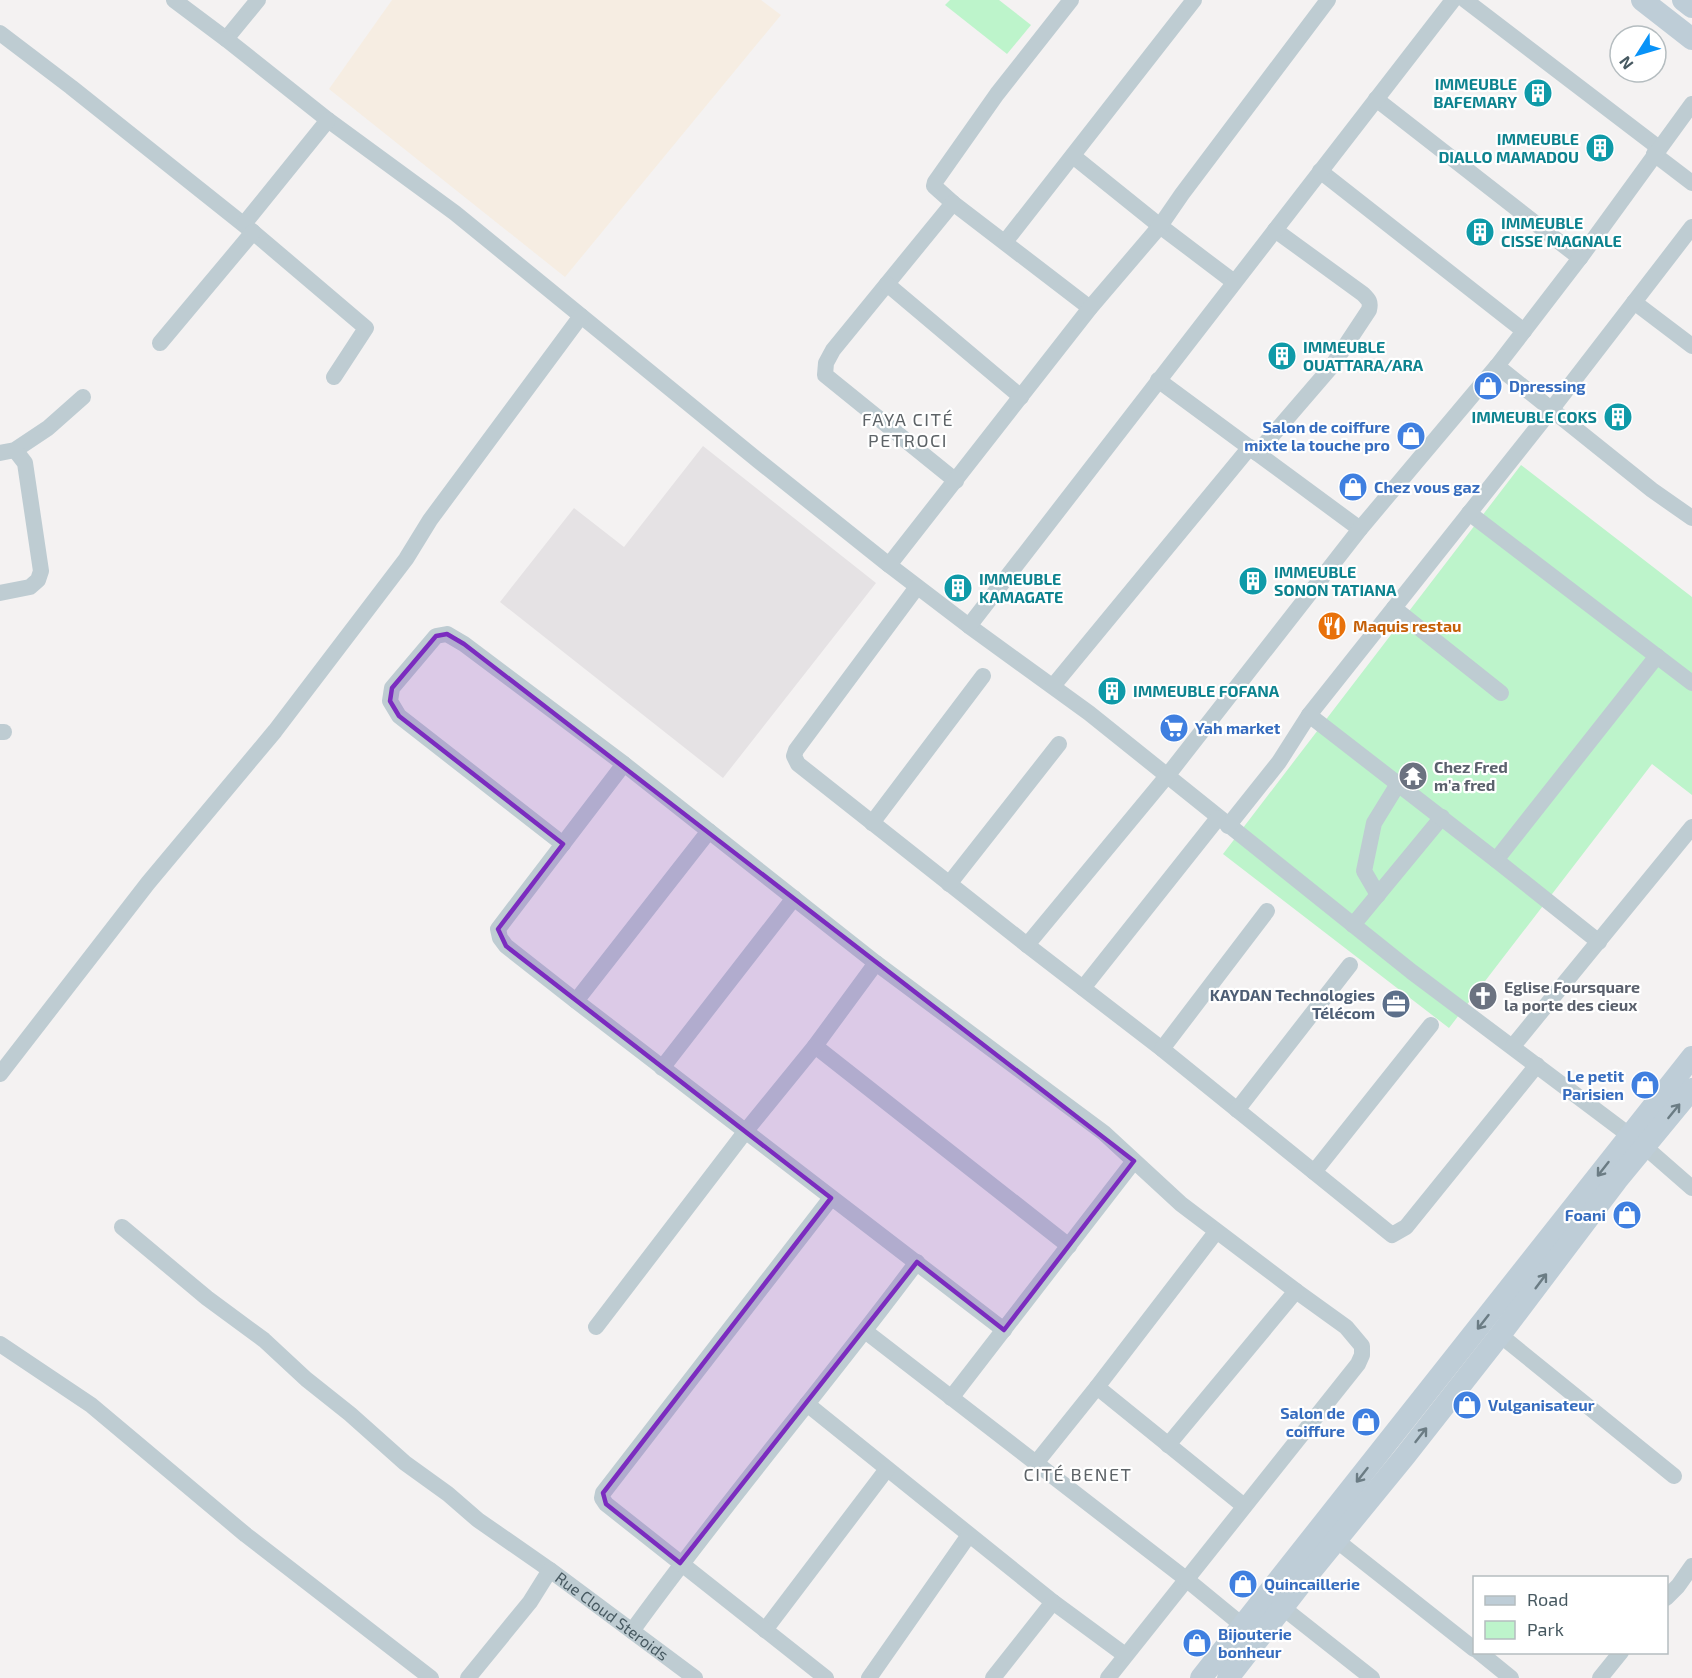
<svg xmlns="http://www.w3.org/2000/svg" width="1692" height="1678" viewBox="0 0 1692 1678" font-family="'Exo 2',sans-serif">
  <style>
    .education { fill: #e5e2e4 }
    .green { fill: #bdf4cb }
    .sand { fill: #f6ede2 }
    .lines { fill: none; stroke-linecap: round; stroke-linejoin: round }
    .street { stroke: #beccd2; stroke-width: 16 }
    .secondary { stroke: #becdd7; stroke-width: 22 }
    .oneway { stroke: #6b7c84 }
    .marked { fill: #7b2cbf; fill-opacity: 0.2; stroke: #7b2cbf; stroke-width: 4.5; stroke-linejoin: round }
    .labels { text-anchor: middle; stroke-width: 4.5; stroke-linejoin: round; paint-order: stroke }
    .culture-label { font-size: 16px; font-weight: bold; fill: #0d838f; stroke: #fff; text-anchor: start }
    .shop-label { font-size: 16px; font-weight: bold; fill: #366cbe; stroke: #fff; text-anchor: start }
    .food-label { font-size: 16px; font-weight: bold; fill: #c56008; stroke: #fff; text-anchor: start }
    .worship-label { font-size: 16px; font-weight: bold; fill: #5b616d; stroke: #fff; text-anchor: start }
    .service-label { font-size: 16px; font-weight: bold; fill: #4e5e75; stroke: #fff; text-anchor: end }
    .street-label { font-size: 16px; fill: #475961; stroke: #fff }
    .neighbourhood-label { font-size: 18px; letter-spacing: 1.5px; fill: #5d6367; stroke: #fff }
  </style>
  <rect width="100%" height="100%" fill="#f4f2f2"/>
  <polygon class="education" points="703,446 876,583 723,778 500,602 574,508 624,547"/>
  <g class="green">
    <polygon points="950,0 999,0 1031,25 1007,54 945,5"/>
    <polygon points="1521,465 1692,597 1692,795 1652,764 1449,1028 1223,854"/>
  </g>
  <polygon class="sand" points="392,0 761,0 781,15 565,277 329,89"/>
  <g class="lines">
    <g class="street">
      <polyline points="174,0 226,39 258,0"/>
      <polyline points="1071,0 997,94 935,182 934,186 953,203 1090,308"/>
      <polyline points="1465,0 1659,148"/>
      <polyline points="0,33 71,87 253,232 366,328 334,377"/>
      <polyline points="226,39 328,120 455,213 760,462 889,565 969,626 1089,713 1412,972 1645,1147 1692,1188"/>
      <polyline points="1376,99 1580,258"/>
      <polyline points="1654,154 1692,183"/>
      <polyline points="1073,156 1160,226 1234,282"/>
      <polyline points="1320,171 1524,331"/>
      <polyline points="953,203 833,350 826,363 825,375 956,481"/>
      <polyline points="244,224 328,120"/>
      <path d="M1275 230 1363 294C1369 300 1371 302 1369 310L1332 366 1257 453 1360 529"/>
      <polyline points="1005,242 1194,0"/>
      <polyline points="887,284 1021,397"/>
      <polyline points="1634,302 1692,346"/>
      <polyline points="160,343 253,232"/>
      <polyline points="1497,366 1652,490 1692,518"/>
      <polyline points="1158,380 1257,453"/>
      <polyline points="0,453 15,450 48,428 83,397"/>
      <polyline points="1469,513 1692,683"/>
      <polyline points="889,565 1090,308 1160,226 1182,194 1328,0"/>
      <polyline points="917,587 796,750 794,756 798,764 1027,945 1162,1049 1392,1235 1406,1227 1537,1065"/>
      <polyline points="0,593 30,587 38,580 41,571 25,463 15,450"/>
      <polyline points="1394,608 1501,693"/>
      <polyline points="969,626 1453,0"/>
      <polyline points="1053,686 1250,447"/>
      <polyline points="0,732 4,732"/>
      <polyline points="624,764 498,929 500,938 506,946 576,1001 1004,1330"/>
      <polyline points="872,823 983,676"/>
      <polyline points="1228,826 1279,762 1309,715"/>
      <polyline points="563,844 399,716 390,701 392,688 436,636 447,634 464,644 624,764 876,963 1104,1133 1181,1204 1296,1291 1346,1327 1362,1346 1362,1355 1358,1364 1108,1678"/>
      <polyline points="1496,860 1657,656"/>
      <polyline points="949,884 1059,744"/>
      <polyline points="1378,895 1364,871 1374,823 1398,784"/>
      <polyline points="1353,925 1442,817"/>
      <polyline points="1599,942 1496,860 1309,715 1551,410 1692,227"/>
      <polyline points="1027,945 1167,776 1360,529 1497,366 1580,258 1692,104"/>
      <polyline points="1083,988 1218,818"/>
      <polyline points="576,1001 709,831"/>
      <polyline points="815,1046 1069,1246"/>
      <polyline points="1513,1046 1692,827"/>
      <polyline points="1162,1049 1267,911"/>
      <polyline points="662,1068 794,898"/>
      <polyline points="0,1074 148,883 275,731 406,559 430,520 581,316"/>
      <polyline points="1237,1110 1350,965"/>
      <polyline points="1314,1172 1431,1025"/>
      <polyline points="122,1227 207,1298 264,1340 306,1379 350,1414 405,1463 448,1494 478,1520 550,1570"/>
      <polyline points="596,1327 745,1132 815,1046 876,963"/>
      <polyline points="865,1331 1186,1579 1242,1625"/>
      <polyline points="1500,1335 1674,1476"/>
      <polyline points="0,1344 91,1405 246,1535 431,1678"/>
      <polyline points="1097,1387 1244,1506"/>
      <polyline points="951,1398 1134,1161"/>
      <polyline points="807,1404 1053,1602 1125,1655"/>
      <polyline points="1168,1445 1296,1291"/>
      <polyline points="1036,1463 1097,1387 1216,1232"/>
      <polyline points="1336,1540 1474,1649"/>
      <polyline points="1666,1598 1678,1586 1692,1566"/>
      <polyline points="1282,1607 1372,1678"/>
      <polyline points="765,1630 887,1469"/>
      <path d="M632 1631C723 1505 824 1387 917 1262"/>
      <polyline points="1479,1652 1511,1678"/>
      <path id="s1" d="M468 1678 530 1602 550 1570 695 1678"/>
      <polyline points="826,1678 606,1504 602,1498 603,1493 831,1198"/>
      <polyline points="869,1678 969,1535"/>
      <polyline points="993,1678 1053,1602"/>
      <polyline points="1600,1678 1621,1652"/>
    </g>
    <g class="secondary">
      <polyline points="1642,0 1692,39"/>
      <polyline points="1683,0 1692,7"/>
      <polyline points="1201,1678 1692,1057"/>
      <polyline points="1228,1678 1311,1571 1405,1456 1500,1335 1617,1180 1692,1089"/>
    </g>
  </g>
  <defs><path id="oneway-shaft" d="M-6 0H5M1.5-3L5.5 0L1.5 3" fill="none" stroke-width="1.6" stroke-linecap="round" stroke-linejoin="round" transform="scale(1.5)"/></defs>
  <g class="oneway">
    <use href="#oneway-shaft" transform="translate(1674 1111) rotate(-51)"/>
    <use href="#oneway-shaft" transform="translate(1603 1169) rotate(128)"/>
    <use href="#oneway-shaft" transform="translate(1541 1281) rotate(-53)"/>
    <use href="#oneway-shaft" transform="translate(1483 1322) rotate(128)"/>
    <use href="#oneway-shaft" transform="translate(1421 1435) rotate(-52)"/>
    <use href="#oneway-shaft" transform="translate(1362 1475) rotate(128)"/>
  </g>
  <path class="marked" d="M447 634 464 644 1134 1161 1004 1330 917 1262 680 1563 606 1504 603 1493 831 1198 506 946 498 929 563 844 399 716 390 701 392 688 436 636Z"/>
  <defs>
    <g id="building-disc" transform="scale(1.5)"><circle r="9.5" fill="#0f9aa8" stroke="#fff"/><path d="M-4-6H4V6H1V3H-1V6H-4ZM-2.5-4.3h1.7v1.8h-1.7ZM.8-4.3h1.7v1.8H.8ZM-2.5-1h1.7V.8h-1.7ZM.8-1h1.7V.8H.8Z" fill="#fff"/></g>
    <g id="shop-disc" transform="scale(1.5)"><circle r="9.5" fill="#3f7fe0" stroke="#fff"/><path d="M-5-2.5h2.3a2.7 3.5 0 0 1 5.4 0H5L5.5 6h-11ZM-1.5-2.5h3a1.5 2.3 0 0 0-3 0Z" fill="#fff"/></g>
    <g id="restaurant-disc" transform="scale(1.5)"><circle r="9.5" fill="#e8710a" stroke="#fff"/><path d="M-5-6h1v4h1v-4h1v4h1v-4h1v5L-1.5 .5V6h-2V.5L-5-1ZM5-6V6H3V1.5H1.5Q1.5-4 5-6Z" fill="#fff"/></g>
    <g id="supermarket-disc" transform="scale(1.5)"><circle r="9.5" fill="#3f7fe0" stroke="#fff"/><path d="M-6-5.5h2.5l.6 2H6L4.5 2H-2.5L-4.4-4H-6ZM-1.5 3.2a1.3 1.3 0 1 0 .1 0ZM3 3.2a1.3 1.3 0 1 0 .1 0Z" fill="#fff"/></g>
    <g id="temple-disc" transform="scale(1.5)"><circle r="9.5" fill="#6b7280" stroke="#fff"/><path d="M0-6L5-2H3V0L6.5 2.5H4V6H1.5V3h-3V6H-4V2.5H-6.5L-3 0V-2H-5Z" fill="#fff"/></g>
    <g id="church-disc" transform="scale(1.5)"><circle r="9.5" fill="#6b7280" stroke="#fff"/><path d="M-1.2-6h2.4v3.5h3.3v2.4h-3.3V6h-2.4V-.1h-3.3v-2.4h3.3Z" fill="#fff"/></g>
    <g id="office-disc" transform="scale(1.5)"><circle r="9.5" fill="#5c6f8a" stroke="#fff"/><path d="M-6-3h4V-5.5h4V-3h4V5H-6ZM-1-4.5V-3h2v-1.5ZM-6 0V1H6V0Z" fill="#fff"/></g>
  </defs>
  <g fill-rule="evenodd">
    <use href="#building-disc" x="1538" y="93"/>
    <use href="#building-disc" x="1600" y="148"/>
    <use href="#building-disc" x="1480" y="232"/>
    <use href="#building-disc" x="1282" y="356"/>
    <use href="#shop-disc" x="1488" y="386"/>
    <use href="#building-disc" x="1618" y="417"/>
    <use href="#shop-disc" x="1411" y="436"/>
    <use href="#shop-disc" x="1353" y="487"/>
    <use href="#building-disc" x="1253" y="581"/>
    <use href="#building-disc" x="958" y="588"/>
    <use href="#restaurant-disc" x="1332" y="626"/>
    <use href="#building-disc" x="1112" y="691"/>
    <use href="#supermarket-disc" x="1174" y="728"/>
    <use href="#temple-disc" x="1413" y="776"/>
    <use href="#church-disc" x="1483" y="996"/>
    <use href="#office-disc" x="1396" y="1004"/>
    <use href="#shop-disc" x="1645" y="1085"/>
    <use href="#shop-disc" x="1627" y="1215"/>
    <use href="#shop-disc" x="1467" y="1405"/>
    <use href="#shop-disc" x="1366" y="1422"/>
    <use href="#shop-disc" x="1243" y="1584"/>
    <use href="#shop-disc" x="1197" y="1643"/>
  </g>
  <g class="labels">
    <g class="culture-label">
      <text x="1517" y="90" text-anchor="end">IMMEUBLE<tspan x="1517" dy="18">BAFEMARY</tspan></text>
      <text x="1579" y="145" text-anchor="end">IMMEUBLE<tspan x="1579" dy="18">DIALLO MAMADOU</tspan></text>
      <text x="1501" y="229">IMMEUBLE<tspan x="1501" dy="18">CISSE MAGNALE</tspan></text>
      <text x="1303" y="353">IMMEUBLE<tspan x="1303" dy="18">OUATTARA/ARA</tspan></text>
      <text x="1597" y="423" text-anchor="end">IMMEUBLE COKS</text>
      <text x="1274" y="578">IMMEUBLE<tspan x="1274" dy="18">SONON TATIANA</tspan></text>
      <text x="979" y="585">IMMEUBLE<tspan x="979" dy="18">KAMAGATE</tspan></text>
      <text x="1133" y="697">IMMEUBLE FOFANA</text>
    </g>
    <g class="shop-label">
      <text x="1509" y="392">Dpressing</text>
      <text x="1390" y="433" text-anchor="end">Salon de coiffure<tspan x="1390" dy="18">mixte la touche pro</tspan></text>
      <text x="1374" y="493">Chez vous gaz</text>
      <text x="1195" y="734">Yah market</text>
      <text x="1624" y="1082" text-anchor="end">Le petit<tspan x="1624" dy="18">Parisien</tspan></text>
      <text x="1606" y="1221" text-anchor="end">Foani</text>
      <text x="1488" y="1411">Vulganisateur</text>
      <text x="1345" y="1419" text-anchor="end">Salon de<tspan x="1345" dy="18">coiffure</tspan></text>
      <text x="1264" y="1590">Quincaillerie</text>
      <text x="1218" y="1640">Bijouterie<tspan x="1218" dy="18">bonheur</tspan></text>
    </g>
    <g class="food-label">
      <text x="1353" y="632">Maquis restau</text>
    </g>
    <g class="worship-label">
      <text x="1434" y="773">Chez Fred<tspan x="1434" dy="18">m'a fred</tspan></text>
      <text x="1504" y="993">Eglise Foursquare<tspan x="1504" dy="18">la porte des cieux</tspan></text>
    </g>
    <g class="service-label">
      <text x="1375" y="1001">KAYDAN Technologies<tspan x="1375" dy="18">Télécom</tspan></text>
    </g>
    <g class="street-label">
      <text dy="6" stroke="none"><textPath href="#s1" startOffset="213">Rue Cloud Steroids</textPath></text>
    </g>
    <g class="neighbourhood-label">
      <text x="908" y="426">FAYA CITÉ<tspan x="908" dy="21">PETROCI</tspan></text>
      <text x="1078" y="1481">CITÉ BENET</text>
    </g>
  </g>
  <rect x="1473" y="1576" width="195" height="78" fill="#ffffff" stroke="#b5bdc0" stroke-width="1.5"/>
  <rect x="1485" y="1596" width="30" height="9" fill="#becdd7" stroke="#b5bdc0" stroke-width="1.5"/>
  <text x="1527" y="1606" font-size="18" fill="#475961">Road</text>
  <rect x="1485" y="1621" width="30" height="18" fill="#bdf4cb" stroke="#b5bdc0" stroke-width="1.5"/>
  <text x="1527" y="1636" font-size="18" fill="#475961">Park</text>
  <g transform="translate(1638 54) rotate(233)"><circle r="28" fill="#ffffff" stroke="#b5bdc0" stroke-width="1.5"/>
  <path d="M0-4.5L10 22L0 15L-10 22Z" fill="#0893f8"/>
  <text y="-9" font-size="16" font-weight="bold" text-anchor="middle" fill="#475961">N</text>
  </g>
</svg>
